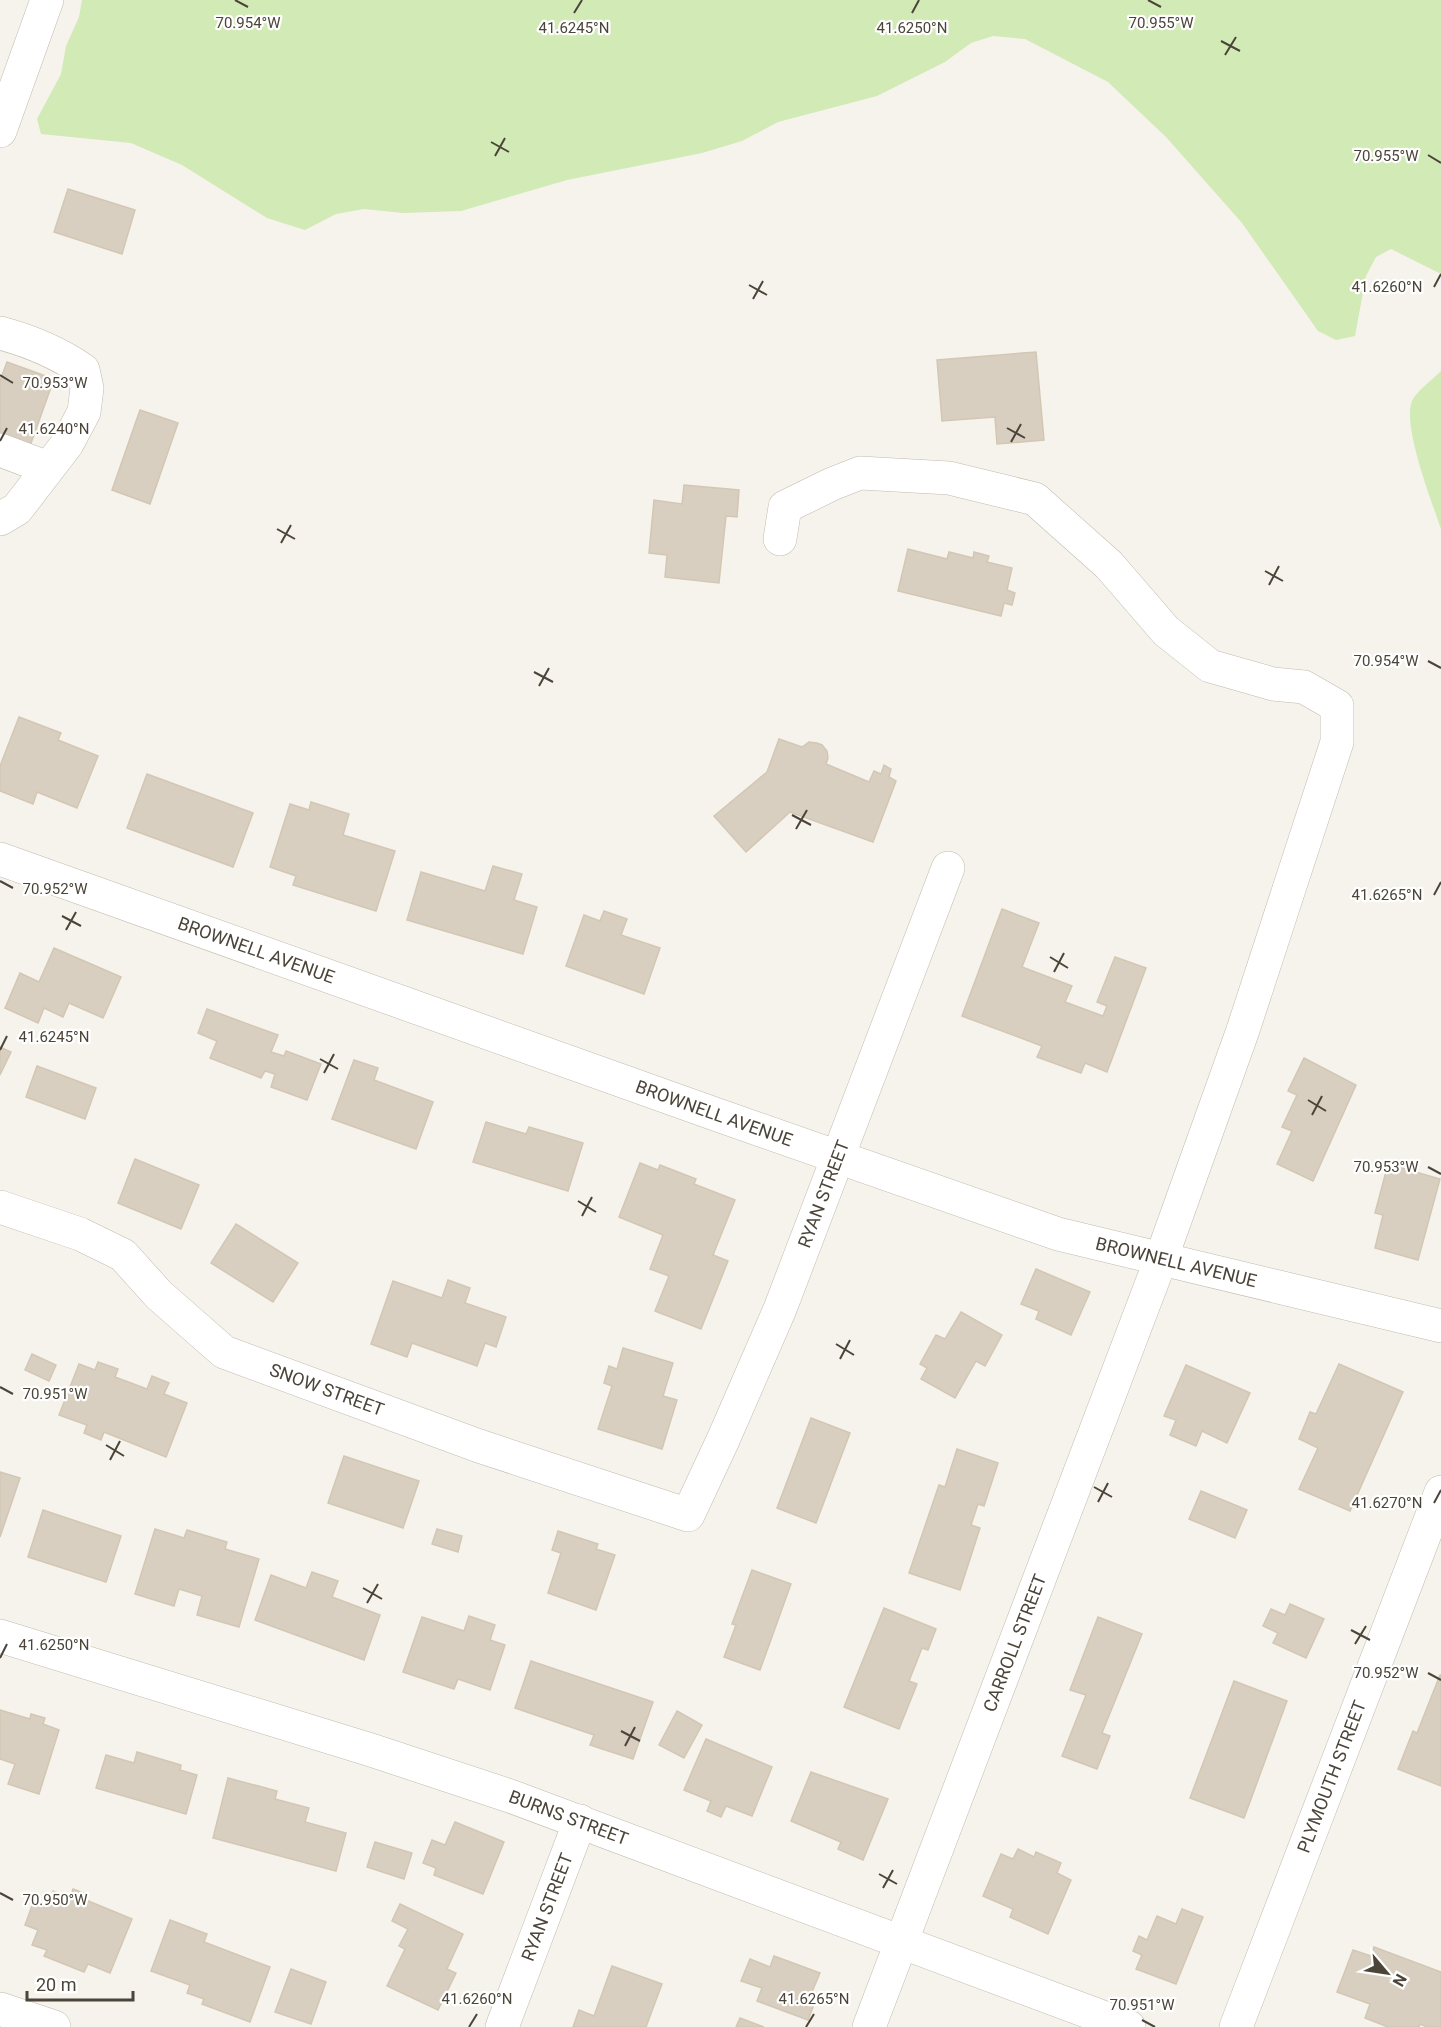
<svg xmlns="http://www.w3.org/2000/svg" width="1441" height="2027" viewBox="0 0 1441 2027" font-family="Roboto,sans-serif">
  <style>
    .green { fill: #d2eab5 }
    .building { fill: #d8cfc1; stroke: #d3c7b4; stroke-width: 1.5 }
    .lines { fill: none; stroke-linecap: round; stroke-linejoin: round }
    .minor-casing { stroke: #c2bbae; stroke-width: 34 }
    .minor { stroke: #fff; stroke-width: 33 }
    .ticks { fill: none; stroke: #4b4439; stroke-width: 2 }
    .labels { text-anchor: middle; stroke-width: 4.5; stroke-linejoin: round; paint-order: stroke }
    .street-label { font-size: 18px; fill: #4b4439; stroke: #fff }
    .ticks-label { font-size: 15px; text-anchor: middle; fill: #4b4439; stroke: #fff; stroke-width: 4.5; stroke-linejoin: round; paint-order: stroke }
  </style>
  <rect width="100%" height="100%" fill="#f6f3ec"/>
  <g class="green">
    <polygon points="82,0 1441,0 1441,274 1391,249 1376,257 1366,276 1355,336 1336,340 1318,331 1242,223 1166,137 1108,82 1025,39 993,36 971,43 945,62 877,96 778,122 742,141 702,153 567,180 461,211 403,213 364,209 336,214 305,230 267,218 182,165 131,143 41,134 37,119 61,74 66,46 79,17"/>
    <path d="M1441 371V529C1432 502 1402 426 1412 401 1415 393 1434 378 1441 371Z"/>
  </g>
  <g class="building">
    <polygon points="68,189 135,210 122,254 54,232"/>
    <polygon points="1036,352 1044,440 997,444 995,417 942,421 937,360"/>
    <polygon points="7,362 54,379 30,446 0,435 0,381"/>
    <polygon points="140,410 178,423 150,504 112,490"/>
    <polygon points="684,485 739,490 737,517 726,516 719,583 665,577 667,555 649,553 654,500 682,504"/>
    <polygon points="908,549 947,559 949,552 973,558 974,552 989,556 987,562 1012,568 1007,590 1015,593 1012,605 1004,603 1001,616 898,591"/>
    <polygon points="19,717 61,733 58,740 98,756 77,808 37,792 33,804 0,791 0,766"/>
    <polygon points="779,739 802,747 809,742 817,743 822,745 827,751 828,758 826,764 869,782 874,771 881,774 884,765 891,769 889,777 896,781 873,842 790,812 746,852 714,816 767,772"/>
    <polygon points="147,774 253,813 233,867 127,828"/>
    <polygon points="311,802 349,814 343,835 395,851 376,911 293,885 296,876 270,867 290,804 309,810"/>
    <polygon points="493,866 522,874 514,900 537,907 523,954 407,920 421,872 485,891"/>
    <polygon points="1002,909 1039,923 1022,967 1072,986 1065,1002 1103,1016 1107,1006 1097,1002 1115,957 1146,968 1107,1072 1085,1063 1081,1073 1037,1057 1042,1046 962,1016"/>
    <polygon points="604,911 627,919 621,935 660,948 644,994 566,966 584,915 600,921"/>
    <polygon points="54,948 121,977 103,1018 69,1003 63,1017 44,1008 38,1023 5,1008 20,973 39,982"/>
    <polygon points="207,1009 278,1035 271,1052 284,1056 286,1051 321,1064 307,1100 271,1087 275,1074 265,1071 261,1078 210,1058 217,1041 198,1033"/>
    <polygon points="0,1047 11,1052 0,1075"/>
    <polygon points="1304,1058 1356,1085 1313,1181 1277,1164 1292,1131 1282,1127 1297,1095 1288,1091"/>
    <polygon points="354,1060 378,1068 374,1080 433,1102 416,1149 332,1119"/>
    <polygon points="37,1066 96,1088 85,1119 26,1097"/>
    <polygon points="486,1122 526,1134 529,1127 583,1143 568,1191 473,1162"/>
    <polygon points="135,1159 199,1185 181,1229 118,1203"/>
    <polygon points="640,1163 658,1170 660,1165 696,1179 694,1184 735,1200 713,1255 728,1261 701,1329 655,1311 669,1276 650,1269 663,1235 619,1217"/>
    <polygon points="1388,1164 1440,1179 1418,1260 1375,1248 1383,1215 1375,1213"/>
    <polygon points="236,1224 298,1263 273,1302 211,1263"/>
    <polygon points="1036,1269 1090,1292 1071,1335 1036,1319 1039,1311 1021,1304"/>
    <polygon points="448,1280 470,1288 465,1303 506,1317 496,1347 485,1343 477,1366 412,1343 407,1357 371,1344 393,1281 442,1298"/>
    <polygon points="961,1312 1002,1335 985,1366 976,1361 955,1398 921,1379 927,1368 920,1364 936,1335 945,1339"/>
    <polygon points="623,1348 673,1363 663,1396 677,1400 662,1449 598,1429 612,1386 604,1383 609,1366 617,1369"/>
    <polygon points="32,1354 56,1365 49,1381 25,1370"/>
    <polygon points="98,1362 118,1369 115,1377 147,1389 152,1376 169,1383 164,1394 187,1403 166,1457 104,1432 101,1440 84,1433 87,1425 59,1415 79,1364 95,1370"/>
    <polygon points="1339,1364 1403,1392 1350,1511 1299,1489 1318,1448 1299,1439 1310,1412 1316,1414"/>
    <polygon points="1186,1365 1250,1393 1227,1443 1202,1431 1196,1446 1170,1435 1176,1420 1164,1416"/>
    <polygon points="811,1418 850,1433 816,1523 777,1508"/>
    <polygon points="957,1449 998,1463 984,1506 978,1504 971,1525 980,1528 960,1590 909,1573 939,1485 945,1487"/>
    <polygon points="344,1456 419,1481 403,1528 328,1503"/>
    <polygon points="0,1472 20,1478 0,1537"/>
    <polygon points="1201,1491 1247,1510 1235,1538 1189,1519"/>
    <polygon points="43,1510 121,1536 106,1582 28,1557"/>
    <polygon points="155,1529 184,1538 187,1530 227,1542 225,1549 259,1559 239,1627 197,1615 202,1596 179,1589 174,1606 135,1594"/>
    <polygon points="437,1529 462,1536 458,1552 432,1544"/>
    <polygon points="558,1531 598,1544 596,1549 615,1555 596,1610 548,1593 561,1553 552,1550"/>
    <polygon points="752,1570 791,1584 760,1670 724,1657 736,1625 732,1624"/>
    <polygon points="312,1572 338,1581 332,1597 380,1615 364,1660 255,1620 271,1575 306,1588"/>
    <polygon points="1290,1604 1324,1619 1306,1658 1273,1643 1278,1633 1263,1626 1271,1609 1285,1615"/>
    <polygon points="884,1608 936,1629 928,1650 922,1648 909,1681 917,1684 899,1729 844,1707"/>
    <polygon points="469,1616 495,1625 490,1640 505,1645 490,1690 458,1679 454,1689 403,1672 422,1617 464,1631"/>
    <polygon points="1098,1617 1142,1634 1102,1733 1110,1736 1097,1769 1062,1756 1086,1695 1070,1690"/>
    <polygon points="531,1661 653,1702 633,1759 590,1745 594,1735 515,1708"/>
    <polygon points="1440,1675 1441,1675 1441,1786 1398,1769 1413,1731 1417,1733"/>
    <polygon points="1234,1681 1287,1701 1244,1818 1190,1798"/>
    <polygon points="0,1710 30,1719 31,1714 45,1718 43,1724 59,1730 39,1794 8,1784 15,1764 0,1759"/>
    <polygon points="677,1711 702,1725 684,1758 659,1745"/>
    <polygon points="706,1739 772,1767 752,1816 726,1806 721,1817 707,1811 711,1801 684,1790"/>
    <polygon points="137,1752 181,1765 180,1770 197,1775 186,1814 96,1788 106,1755 134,1763"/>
    <polygon points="811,1772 888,1799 863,1860 838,1849 841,1842 791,1821"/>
    <polygon points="228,1778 277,1791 275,1799 309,1808 305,1822 346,1833 336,1871 213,1838"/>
    <polygon points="455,1822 504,1842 483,1894 434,1875 436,1868 423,1863 432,1840 445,1845"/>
    <polygon points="375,1842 412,1853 404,1879 367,1867"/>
    <polygon points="1018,1849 1034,1857 1036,1852 1061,1863 1057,1873 1071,1880 1048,1934 1010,1917 1013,1909 983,1896 1001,1854 1013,1859"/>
    <polygon points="73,1889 88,1895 86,1900 132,1919 110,1973 88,1964 84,1972 44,1956 47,1950 32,1945 38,1930 25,1925 33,1903 47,1908 53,1891 70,1898"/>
    <polygon points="400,1904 463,1934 447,1969 456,1973 438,2010 387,1986 405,1949 399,1946 408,1929 392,1921"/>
    <polygon points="1182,1909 1203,1917 1176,1984 1136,1969 1142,1955 1133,1951 1139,1936 1147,1940 1157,1916 1176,1924"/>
    <polygon points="170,1920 207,1934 204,1942 270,1967 250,2022 202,2004 204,1999 187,1993 190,1985 151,1971"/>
    <polygon points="1374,1947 1441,1972 1441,2027 1427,2027 1420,2024 1419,2027 1388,2027 1365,2018 1370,2004 1337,1992 1353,1950 1371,1956"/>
    <polygon points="774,1956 820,1973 812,1992 818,1994 808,2020 757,2001 762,1988 741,1981 750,1959 770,1967"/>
    <polygon points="612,1966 662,1984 646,2027 573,2027 579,2010 594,2016"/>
    <polygon points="291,1969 326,1982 311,2024 275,2012"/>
    <polygon points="740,2018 764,2027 736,2027"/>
  </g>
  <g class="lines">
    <g class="minor-casing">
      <g id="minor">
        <polyline points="0,131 47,0"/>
        <path d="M0 333C30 341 57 352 83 370L87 388 84 412 67 444 17 509 0 519"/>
        <polyline points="0,450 48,468"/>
        <polyline points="780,539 785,507 832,484 860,473 949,478 1035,499 1109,565 1166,631 1210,666 1273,684 1304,687 1337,706 1337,742 1243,1030 1161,1259 869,2027"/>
        <path id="s1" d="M0 859 712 1113 1058 1234 1441 1326"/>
        <path id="s2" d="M0 1207 80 1234 123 1255 159 1295 224 1352 479 1446 688 1515 723 1440 780 1309 948 868"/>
        <path id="s3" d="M0 1636 371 1750 510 1796 1129 2027"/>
        <polyline points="0,2009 54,2027"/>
        <path id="s4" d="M502 2027 580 1821"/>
        <path id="s5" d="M1236 2027 1441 1492"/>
      </g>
    </g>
    <use href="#minor" class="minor"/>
  </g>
  <path class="ticks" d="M235 0 248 7M1148 0 1161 7M574 13 582 0M912 13 919 0M1221 41 1240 51M1225 55 1236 37M491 142 509 152M1428 155 1441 163M495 156 505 138M749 285 767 295M1434 287 1441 274M753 299 763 281M0 375 13 383M1007 428 1025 438M0 441 7 428M1011 442 1021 424M277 529 295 539M281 543 291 525M1265 571 1283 581M1269 585 1279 566M1428 661 1441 668M534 672 553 682M539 686 549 668M792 815 811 825M796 829 807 810M0 881 13 888M1434 895 1441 882M62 916 81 926M66 930 76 912M1050 957 1068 968M1054 972 1064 953M0 1050 7 1036M320 1059 338 1069M324 1073 334 1054M1308 1100 1326 1111M1312 1115 1322 1096M1428 1167 1441 1174M578 1201 596 1212M582 1216 592 1197M836 1344 854 1355M840 1359 850 1340M0 1387 13 1394M106 1445 124 1456M110 1460 120 1441M1094 1487 1112 1497M1098 1502 1108 1483M1434 1503 1441 1490M363 1588 382 1599M367 1603 378 1584M1351 1630 1370 1640M1355 1644 1366 1626M0 1658 7 1644M1428 1673 1441 1680M621 1731 640 1741M625 1746 635 1727M879 1874 897 1884M883 1888 893 1870M0 1893 13 1900M1142 2020 1155 2027M469 2027 477 2014M806 2027 814 2014"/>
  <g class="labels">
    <g class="street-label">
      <text dy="6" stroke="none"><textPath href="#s1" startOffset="272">BROWNELL AVENUE</textPath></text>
      <text dy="6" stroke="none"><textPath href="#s1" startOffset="758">BROWNELL AVENUE</textPath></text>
      <text dy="6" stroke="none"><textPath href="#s2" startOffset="1113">RYAN STREET</textPath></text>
      <text dy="6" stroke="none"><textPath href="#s1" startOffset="1244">BROWNELL AVENUE</textPath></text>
      <text dy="6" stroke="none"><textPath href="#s2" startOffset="382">SNOW STREET</textPath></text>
      <text transform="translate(1015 1643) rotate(-69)" y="6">CARROLL STREET</text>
      <text dy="6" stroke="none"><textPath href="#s5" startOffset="268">PLYMOUTH STREET</textPath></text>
      <text dy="6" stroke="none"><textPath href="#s3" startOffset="597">BURNS STREET</textPath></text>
      <text dy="6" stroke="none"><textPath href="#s4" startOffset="128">RYAN STREET</textPath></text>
    </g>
  </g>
  <g class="ticks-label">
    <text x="248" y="28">70.954°W</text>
    <text x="1161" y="28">70.955°W</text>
    <text x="574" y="33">41.6245°N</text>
    <text x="912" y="33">41.6250°N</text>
    <text x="1386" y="161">70.955°W</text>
    <text x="1387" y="292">41.6260°N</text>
    <text x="55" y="388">70.953°W</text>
    <text x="54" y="434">41.6240°N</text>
    <text x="1386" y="666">70.954°W</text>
    <text x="55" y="894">70.952°W</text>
    <text x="1387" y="900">41.6265°N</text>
    <text x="54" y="1042">41.6245°N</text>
    <text x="1386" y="1172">70.953°W</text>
    <text x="55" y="1399">70.951°W</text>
    <text x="1387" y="1508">41.6270°N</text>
    <text x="54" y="1650">41.6250°N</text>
    <text x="1386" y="1678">70.952°W</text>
    <text x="55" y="1905">70.950°W</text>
    <text x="477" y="2004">41.6260°N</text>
    <text x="814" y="2004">41.6265°N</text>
    <text x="1142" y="2010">70.951°W</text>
  </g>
  <g transform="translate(1387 1973) rotate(119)" stroke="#ffffff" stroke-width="4.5" paint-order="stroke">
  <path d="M0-4.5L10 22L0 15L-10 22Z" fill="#4b4439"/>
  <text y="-9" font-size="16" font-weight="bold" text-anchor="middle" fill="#4b4439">N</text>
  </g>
  <path d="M27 1991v9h106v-9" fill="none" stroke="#4b4439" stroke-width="3"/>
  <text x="36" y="1991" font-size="18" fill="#4b4439" stroke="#ffffff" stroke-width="4.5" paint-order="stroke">20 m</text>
</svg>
